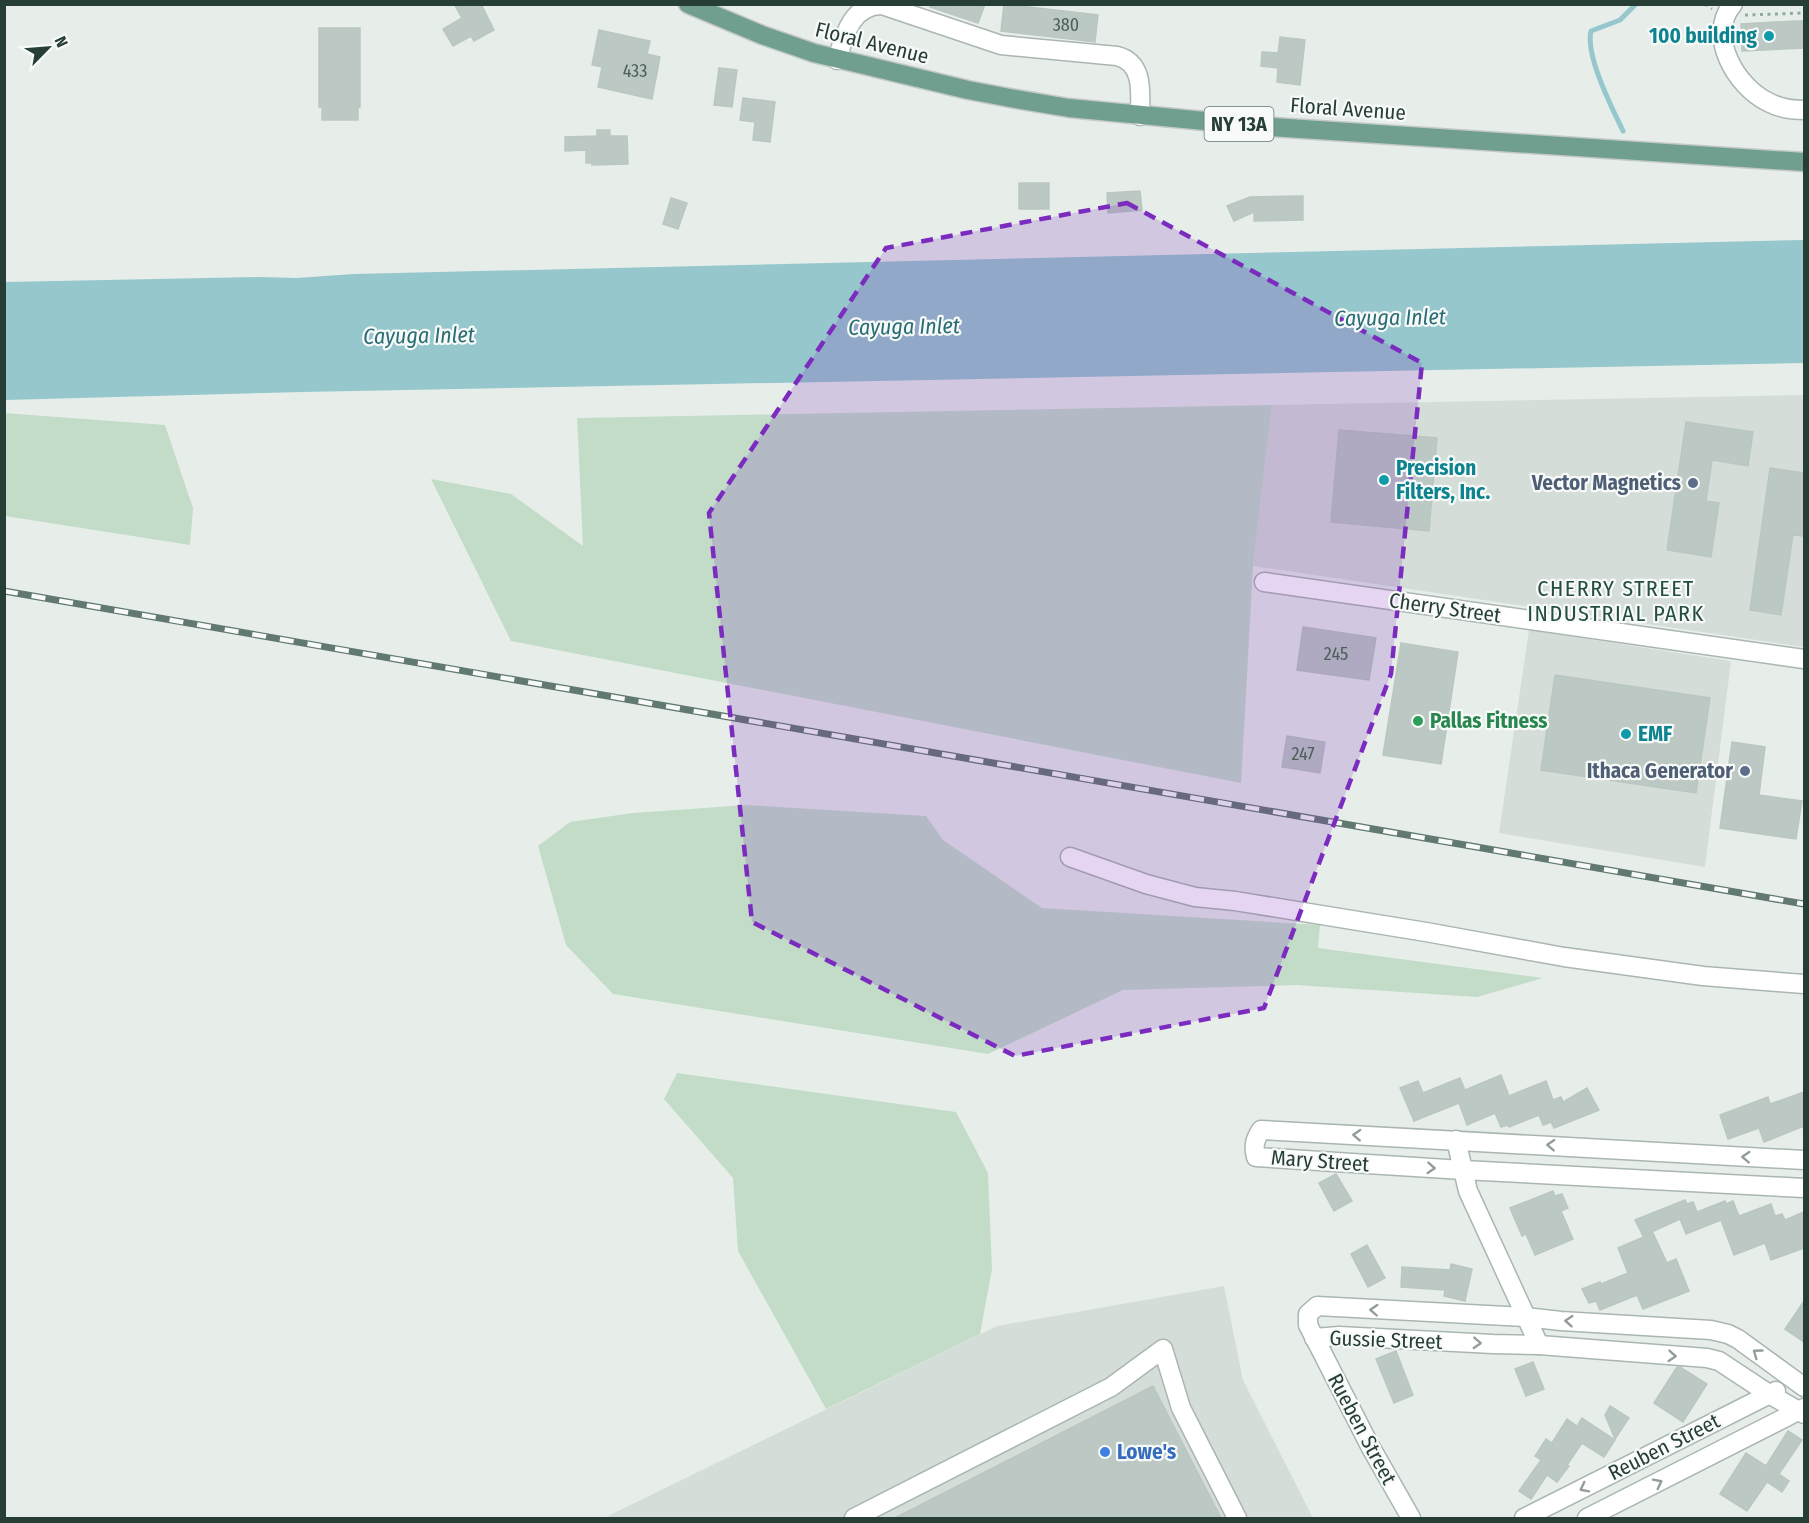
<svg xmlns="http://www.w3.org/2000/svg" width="1809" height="1523" viewBox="0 0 1809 1523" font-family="'Fira Sans Condensed',sans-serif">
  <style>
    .built { fill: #d5ddd9 }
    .green { fill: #c2dcc8 }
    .water { fill: #96c7cc }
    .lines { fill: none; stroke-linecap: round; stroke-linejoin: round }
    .stream { stroke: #96c7cc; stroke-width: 5 }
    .building { fill: #bcc8c3; stroke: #bac7c0; stroke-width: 1.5 }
    .minor-casing { stroke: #aab6b0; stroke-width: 21 }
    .major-casing { stroke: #c3c9c7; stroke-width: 21 }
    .path { stroke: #8bada0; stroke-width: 3; stroke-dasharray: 3 4.5; stroke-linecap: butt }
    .minor { stroke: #fff; stroke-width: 18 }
    .major { stroke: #709e8f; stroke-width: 18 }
    .rail-casing { stroke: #627971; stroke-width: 7 }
    .rail { stroke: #f7faf8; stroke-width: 4.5; stroke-dasharray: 14; stroke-linecap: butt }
    .oneway { stroke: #939e9a }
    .marked { fill: #7b2cbf; fill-opacity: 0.2; stroke: #7b2cbf; stroke-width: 4.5; stroke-dasharray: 12 8; stroke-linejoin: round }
    .culture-dot { fill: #0f9aa8; stroke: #f7faf8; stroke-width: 2 }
    .service-dot { fill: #5c6f8a; stroke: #f7faf8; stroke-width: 2 }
    .leisure-dot { fill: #2e9e5b; stroke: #f7faf8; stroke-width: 2 }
    .shop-dot { fill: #3f7fe0; stroke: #f7faf8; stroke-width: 2 }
    .labels { text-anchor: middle; stroke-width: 4.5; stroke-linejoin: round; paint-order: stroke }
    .number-label { font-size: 18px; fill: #4c6059 }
    .shield { fill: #f7faf8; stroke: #657670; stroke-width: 1.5 }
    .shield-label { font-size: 20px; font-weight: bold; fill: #273e36 }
    .culture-label { font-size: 21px; font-weight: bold; fill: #0d838f; stroke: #f7faf8; text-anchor: start }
    .street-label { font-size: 21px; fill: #273e36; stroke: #f7faf8 }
    .service-label { font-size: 21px; font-weight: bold; fill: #4e5e75; stroke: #f7faf8; text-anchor: end }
    .leisure-label { font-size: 21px; font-weight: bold; fill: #27864d; stroke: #f7faf8; text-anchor: start }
    .shop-label { font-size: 21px; font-weight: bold; fill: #366cbe; stroke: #f7faf8; text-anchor: start }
    .water-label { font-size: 22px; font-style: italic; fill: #286c74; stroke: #f7faf8 }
    .neighbourhood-label { font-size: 22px; letter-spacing: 1.5px; fill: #254e42; stroke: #f7faf8 }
  </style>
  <rect width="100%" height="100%" fill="#e7eeea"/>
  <g class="built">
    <polygon points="1804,395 1804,647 1253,566 1272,405"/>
    <polygon points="1529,630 1731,661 1705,867 1499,833"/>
    <polygon points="1224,1286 1243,1380 1313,1518 609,1518 608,1516 997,1326"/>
  </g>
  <g class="green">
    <polygon points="1272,405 1253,566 1241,783 511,641 431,479 511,494 583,546 577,418"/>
    <polygon points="4,413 165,425 193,508 190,545 5,516"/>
    <polygon points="747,805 926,816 943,840 1042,908 1320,925 1318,948 1543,978 1477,997 1296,985 1123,990 988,1054 613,994 566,945 538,846 570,822 633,813"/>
    <polygon points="677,1073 956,1112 988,1173 992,1269 980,1334 826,1409 738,1251 733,1178 664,1099"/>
  </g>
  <polygon class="water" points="1804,240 1804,363 303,392 5,400 5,282 262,277 296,278 354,274"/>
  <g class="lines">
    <path class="stream" d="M1623 131C1612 108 1585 55 1591 31L1620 20 1636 4"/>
  </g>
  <g class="building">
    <polygon points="454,4 481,4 494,30 474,41 471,36 453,46 443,29 462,18"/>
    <polygon points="930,4 985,4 978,23 930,7"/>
    <polygon points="1004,4 1098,15 1095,42 1001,31"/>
    <polygon points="1796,21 1804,21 1804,48 1742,51 1741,24"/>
    <polygon points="319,28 360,28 360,107 358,108 358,120 322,120 322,107 319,107"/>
    <polygon points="599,30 650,41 647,54 660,57 652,99 598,87 602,67 592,65"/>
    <polygon points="1280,37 1305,40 1300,85 1277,82 1278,68 1261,66 1262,52 1278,53"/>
    <polygon points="719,68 737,70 732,107 714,105"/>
    <polygon points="743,98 775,102 770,142 753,140 755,122 740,120"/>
    <polygon points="597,130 610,130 610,136 627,136 628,164 592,165 592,163 586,163 586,150 565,151 565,137 597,136"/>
    <rect x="1019" y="183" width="30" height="26"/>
    <polygon points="1140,191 1142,210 1108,213 1107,193"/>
    <polygon points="1303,196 1303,220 1254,221 1254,212 1234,221 1227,206 1250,197"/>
    <polygon points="671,198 687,203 678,229 663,224"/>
    <polygon points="1686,422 1753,432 1748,466 1712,460 1706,501 1719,503 1711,557 1667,550"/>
    <polygon points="1339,430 1437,438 1429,531 1331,522"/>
    <polygon points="1770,468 1804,473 1804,536 1793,535 1781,615 1750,610"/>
    <polygon points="1303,627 1376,638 1369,680 1297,670"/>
    <polygon points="1401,643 1458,652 1441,764 1383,755"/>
    <polygon points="1555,675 1710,698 1696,793 1541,770"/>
    <polygon points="1287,736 1325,742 1320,773 1282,767"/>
    <polygon points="1732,742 1765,747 1759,795 1802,801 1796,839 1720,828"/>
    <polygon points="1501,1075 1509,1096 1546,1081 1553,1100 1561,1097 1563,1102 1587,1088 1599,1110 1554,1128 1551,1122 1543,1125 1539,1115 1509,1127 1508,1125 1501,1127 1495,1113 1467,1125 1459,1103 1414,1121 1400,1088 1418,1081 1423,1093 1460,1078 1465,1090"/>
    <polygon points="1804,1092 1804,1126 1764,1142 1759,1128 1728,1139 1720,1115 1768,1097 1770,1104"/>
    <polygon points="1336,1174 1352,1201 1334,1211 1319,1183"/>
    <polygon points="1553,1191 1555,1196 1562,1194 1568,1208 1561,1211 1573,1239 1535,1255 1526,1234 1522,1236 1510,1208"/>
    <polygon points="1685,1200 1687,1204 1693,1202 1697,1212 1725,1201 1726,1204 1733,1201 1739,1216 1771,1204 1775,1216 1782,1214 1785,1220 1804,1212 1804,1248 1771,1260 1765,1243 1734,1255 1721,1220 1686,1234 1680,1219 1643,1236 1635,1220"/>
    <polygon points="1653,1233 1667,1263 1676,1259 1689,1291 1643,1309 1637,1295 1600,1310 1596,1301 1589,1303 1582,1289 1600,1282 1601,1284 1628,1273 1618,1248"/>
    <polygon points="1367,1245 1385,1278 1368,1287 1351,1254"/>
    <polygon points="1451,1264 1472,1269 1465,1301 1444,1296 1445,1290 1401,1287 1402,1267 1450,1270"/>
    <polygon points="1804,1301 1804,1342 1785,1329"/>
    <polygon points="1396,1351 1413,1395 1394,1403 1376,1359"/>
    <polygon points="1533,1362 1544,1389 1526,1396 1515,1369"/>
    <polygon points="1677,1367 1680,1367 1707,1384 1683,1422 1654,1403"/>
    <polygon points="1153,1386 1221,1518 895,1518"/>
    <polygon points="1610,1406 1629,1418 1615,1439 1605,1415"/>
    <polygon points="1582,1418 1615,1440 1604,1457 1582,1443 1567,1465 1569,1466 1557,1482 1547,1475 1531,1499 1519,1491 1541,1460 1535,1456 1546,1439 1552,1443 1567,1419 1577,1426"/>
    <polygon points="1788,1431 1802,1440 1779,1474 1789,1481 1782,1492 1767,1482 1747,1511 1720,1494 1746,1453 1766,1466"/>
  </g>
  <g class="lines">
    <g class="minor-casing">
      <g id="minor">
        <path d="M1733 4C1706 35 1736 87 1768 102 1779 108 1792 110 1804 110"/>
        <path d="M837 60C844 36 851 5 882 5L1001 45 1117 56C1145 63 1140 94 1140 116"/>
        <polyline points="1264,582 1804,659"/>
        <polyline points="1070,857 1146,884 1195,897 1235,901 1426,932 1564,957 1703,976 1804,984"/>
        <polyline points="1456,1140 1468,1191 1539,1345"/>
        <path d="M1804 1160 1261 1130C1255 1139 1253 1146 1256 1157L1463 1170 1804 1188"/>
        <polyline points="1314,1338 1339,1336 1493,1344 1539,1345 1707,1358 1719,1361 1769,1394 1804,1414"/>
        <polyline points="854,1518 1111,1387 1163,1349 1181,1408 1237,1518"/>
        <polyline points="1411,1518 1370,1446 1308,1325 1308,1314 1317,1306 1525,1317 1561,1321 1711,1330 1728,1334 1738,1339 1804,1387"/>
        <polyline points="1524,1518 1776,1391"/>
        <polyline points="1587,1518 1804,1408"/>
      </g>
    </g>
    <g class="major-casing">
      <polyline id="major" points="688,4 762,35 814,53 968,90 1010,98 1069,108 1257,126 1804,162"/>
    </g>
    <g class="path">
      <polyline points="1705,4 1712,9"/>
      <polyline points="1745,15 1804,13"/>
    </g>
    <use href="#minor" class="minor"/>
    <use href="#major" class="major"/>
    <g class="rail-casing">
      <polyline id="rail" points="4,591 1804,904"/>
    </g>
    <use href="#rail" class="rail"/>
  </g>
  <defs><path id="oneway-chevron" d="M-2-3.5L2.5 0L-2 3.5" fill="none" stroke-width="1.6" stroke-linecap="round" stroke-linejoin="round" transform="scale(1.5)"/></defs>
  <g class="oneway">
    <use href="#oneway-chevron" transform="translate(1357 1135) rotate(-177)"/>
    <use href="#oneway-chevron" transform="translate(1551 1145) rotate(-177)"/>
    <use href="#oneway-chevron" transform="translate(1746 1157) rotate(-177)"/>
    <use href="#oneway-chevron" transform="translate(1431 1168) rotate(4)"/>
    <use href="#oneway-chevron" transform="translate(1374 1310) rotate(-177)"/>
    <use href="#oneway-chevron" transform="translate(1569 1321) rotate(-176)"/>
    <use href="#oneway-chevron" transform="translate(1477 1343) rotate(3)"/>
    <use href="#oneway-chevron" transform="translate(1757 1353) rotate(-144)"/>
    <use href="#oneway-chevron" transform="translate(1672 1356) rotate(4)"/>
    <use href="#oneway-chevron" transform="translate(1658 1483) rotate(-27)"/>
    <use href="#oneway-chevron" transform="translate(1584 1488) rotate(153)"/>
  </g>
  <path class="marked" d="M1127 203 1422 363 1391 674 1264 1008 1015 1056 752 922 709 513 886 248Z"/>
  <g class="culture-dot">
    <circle cx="1769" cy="36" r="6"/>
    <circle cx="1384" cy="480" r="6"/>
    <circle cx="1626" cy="734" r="6"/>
  </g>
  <g class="service-dot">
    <circle cx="1693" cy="483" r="6"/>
    <circle cx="1745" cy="771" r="6"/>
  </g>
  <circle class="leisure-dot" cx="1418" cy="721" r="6"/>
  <circle class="shop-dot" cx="1105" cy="1452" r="6"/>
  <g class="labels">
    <g class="number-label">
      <text x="1066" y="31">380</text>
      <text x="635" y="77">433</text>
      <text x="1336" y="660">245</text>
      <text x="1303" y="760">247</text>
    </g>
    <rect class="shield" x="1204.5" y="107" width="69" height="34" rx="4.5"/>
    <g class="shield-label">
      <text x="1239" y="131">NY 13A</text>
    </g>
    <g class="culture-label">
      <text x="1757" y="43" text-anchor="end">100 building</text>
      <text x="1396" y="475">Precision<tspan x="1396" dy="24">Filters, Inc.</tspan></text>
      <text x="1638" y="741">EMF</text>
    </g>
    <g class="street-label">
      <text transform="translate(872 43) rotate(14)" y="7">Floral Avenue</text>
      <text transform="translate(1348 109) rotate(4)" y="7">Floral Avenue</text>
      <text transform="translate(1445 608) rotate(8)" y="7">Cherry Street</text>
      <text transform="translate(1320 1161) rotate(4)" y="7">Mary Street</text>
      <text transform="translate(1386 1340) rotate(2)" y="7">Gussie Street</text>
      <text transform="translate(1362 1429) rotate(62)" y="7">Rueben Street</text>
      <text transform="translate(1664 1447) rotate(-27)" y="7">Reuben Street</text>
    </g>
    <g class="service-label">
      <text x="1681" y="490">Vector Magnetics</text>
      <text x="1733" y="778">Ithaca Generator</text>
    </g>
    <g class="leisure-label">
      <text x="1430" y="728">Pallas Fitness</text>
    </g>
    <g class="shop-label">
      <text x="1117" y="1459">Lowe's</text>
    </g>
    <g class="water-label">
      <text transform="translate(1390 317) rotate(-1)" y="8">Cayuga Inlet</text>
      <text transform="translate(904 326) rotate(-1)" y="8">Cayuga Inlet</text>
      <text transform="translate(419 335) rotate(-1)" y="8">Cayuga Inlet</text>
    </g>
    <g class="neighbourhood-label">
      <text x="1616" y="596">CHERRY STREET<tspan x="1616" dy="25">INDUSTRIAL PARK</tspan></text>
    </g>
  </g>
  <rect width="1809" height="1523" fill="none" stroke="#273e36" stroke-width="12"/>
  <g transform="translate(48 48) rotate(65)" stroke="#f7faf8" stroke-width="4.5" paint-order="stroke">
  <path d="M0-4.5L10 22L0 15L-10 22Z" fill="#273e36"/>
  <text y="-9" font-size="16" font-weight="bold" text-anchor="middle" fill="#273e36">N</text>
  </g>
</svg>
